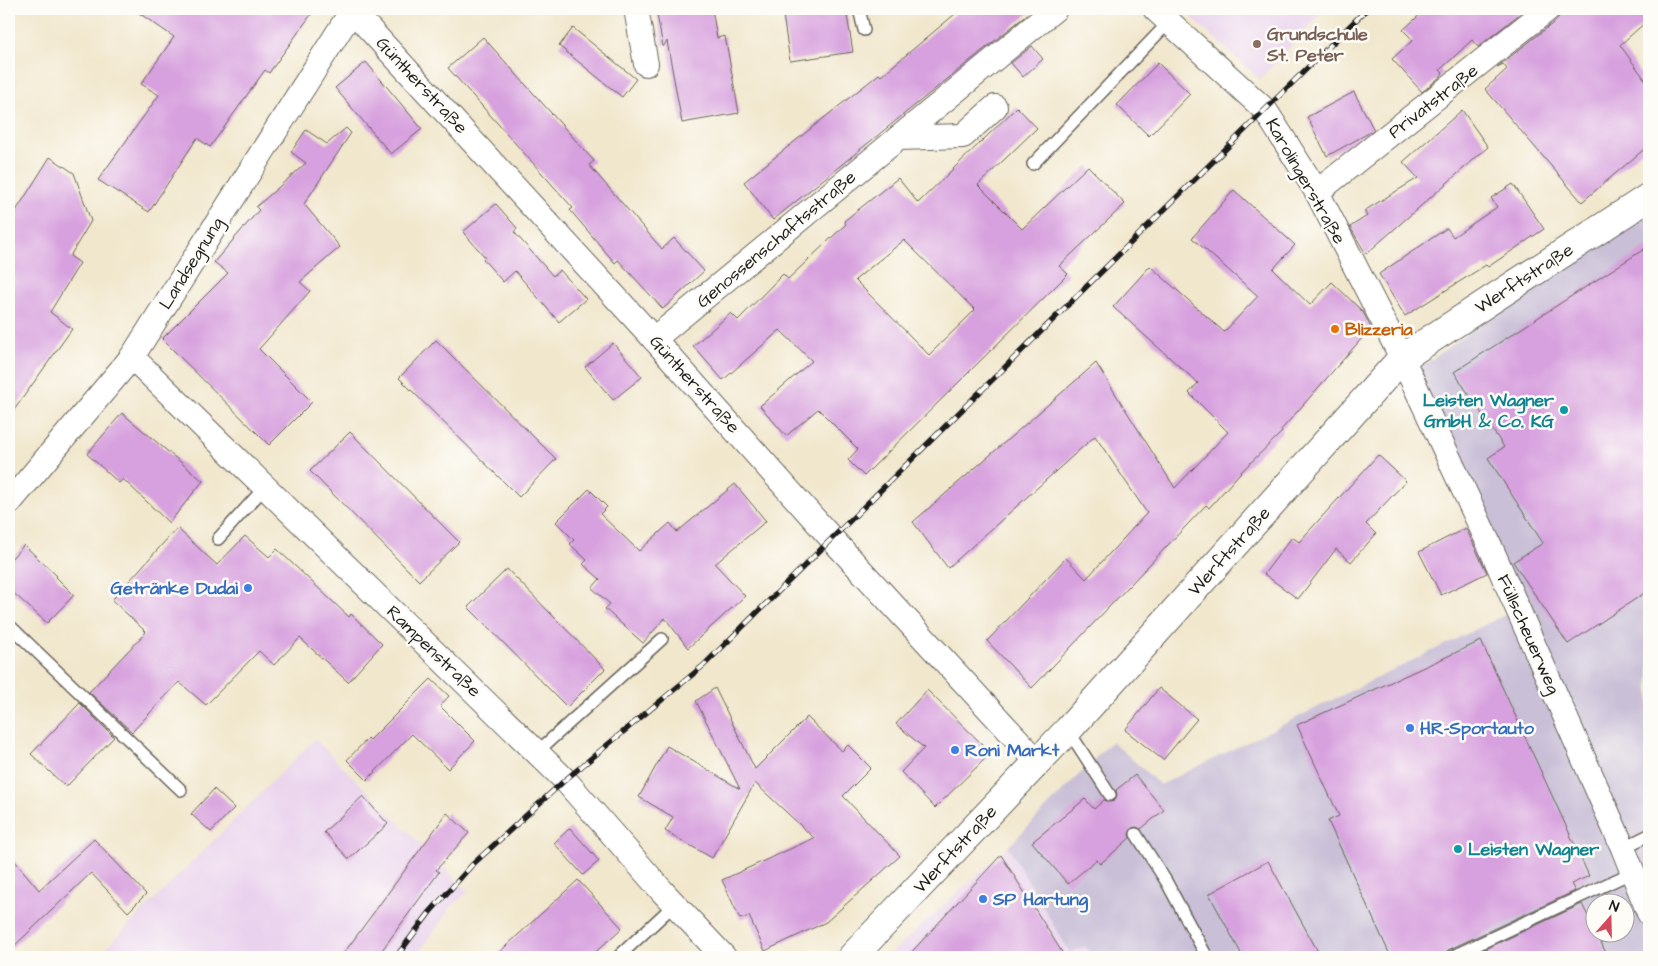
<svg xmlns="http://www.w3.org/2000/svg" width="1658" height="966" viewBox="0 0 1658 966" font-family="'Architects Daughter',sans-serif">
  <style>
    .built { fill: #e9d2ed }
    .industrial { fill: #c9bfd7; fill-rule: evenodd }
    .building { fill: #d7a0de; fill-rule: evenodd }
    .lines { fill: none; stroke-linecap: round; stroke-linejoin: round }
    .service-casing { stroke: #67635a; stroke-width: 14 }
    .minor-casing { stroke: #67635a; stroke-width: 26 }
    .tertiary-casing { stroke: #67635a; stroke-width: 30 }
    .service { stroke: #fff; stroke-width: 11 }
    .minor { stroke: #fff; stroke-width: 24 }
    .tertiary { stroke: #fff; stroke-width: 28 }
    .rail-casing { stroke: #1c1c1c; stroke-width: 5.5 }
    .rail { stroke: #fdfcf7; stroke-width: 4; stroke-dasharray: 11; stroke-linecap: butt }
    .education-dot { fill: #8d6e63; stroke: #fdfcf7; stroke-width: 2 }
    .food-dot { fill: #e8710a; stroke: #fdfcf7; stroke-width: 2 }
    .culture-dot { fill: #0f9aa8; stroke: #fdfcf7; stroke-width: 2 }
    .shop-dot { fill: #3f7fe0; stroke: #fdfcf7; stroke-width: 2 }
    .labels { text-anchor: middle; stroke-width: 5; stroke-linejoin: round; paint-order: stroke }
    .education-label { font-size: 18px; font-weight: bold; fill: #785e54; stroke: #fdfcf7; text-anchor: start }
    .street-label { font-size: 18px; fill: #1c1c1c; stroke: #fdfcf7 }
    .food-label { font-size: 18px; font-weight: bold; fill: #c56008; stroke: #fdfcf7; text-anchor: start }
    .culture-label { font-size: 18px; font-weight: bold; fill: #0d838f; stroke: #fdfcf7; text-anchor: end }
    .shop-label { font-size: 18px; font-weight: bold; fill: #366cbe; stroke: #fdfcf7; text-anchor: start }
  </style>
  <rect width="100%" height="100%" fill="#fdfcf7"/>
  <filter id="ink" filterUnits="userSpaceOnUse"><feTurbulence type="fractalNoise" baseFrequency=".02" numOctaves="2"/><feDisplacementMap in="SourceGraphic" scale="10" xChannelSelector="R" yChannelSelector="G"/><feConvolveMatrix kernelMatrix="1 2 1 2 8 2 1 2 1" color-interpolation-filters="sRGB"/></filter>
  <filter id="wash" filterUnits="userSpaceOnUse"><feTurbulence type="fractalNoise" baseFrequency=".0096" numOctaves="4" result="noise"/><feDisplacementMap in="SourceGraphic" scale="20" xChannelSelector="R" yChannelSelector="G"/><feGaussianBlur stdDeviation="1.12" result="paint"/><feColorMatrix in="noise" values="0 0 0 0 0 0 0 0 0 0 0 0 0 0 0 0 0 1.4 0 .05"/><feComposite in="paint" operator="in"/></filter>
  <g filter="url(#wash)">
    <rect width="100%" height="100%" fill="#f1e7cd"/>
    <g class="built">
      <polygon points="1182,9 1325,9 1260,79"/>
      <polygon points="315,739 468,892 450,908 416,957 97,957"/>
      <polygon points="1008,847 1070,953 1085,946 1093,957 887,957"/>
    </g>
    <path class="industrial" d="M1649 215V957H1093L1085 946 1070 953 1008 847 1112 741 1160 785 1513 611 1404 380 1488 318ZM1596 904H1626V934H1596Z"/>
    <g id="blocks">
      <g class="building">
        <polygon points="133,9 315,9 269,73 265,70 210,147 197,138 149,212 98,180 159,95 141,84 174,37"/>
        <polygon points="656,9 712,9 717,38 725,36 739,113 682,123 667,41 663,47"/>
        <polygon points="782,9 846,9 853,52 790,61"/>
        <polygon points="961,9 1034,9 773,220 744,182 879,74 881,76"/>
        <polygon points="1426,9 1526,9 1478,47 1472,40 1440,70 1443,73 1440,77 1422,92 1392,59 1413,40 1403,30"/>
        <polygon points="1561,9 1649,9 1649,19 1620,45 1649,85 1649,145 1582,202 1485,89 1507,69 1503,64 1497,67 1557,20"/>
        <polygon points="573,28 636,79 622,97 559,46"/>
        <polygon points="483,37 594,161 589,165 662,249 674,238 704,271 663,309 618,260 615,263 570,210 573,208 448,68"/>
        <polygon points="1032,46 1043,59 1023,77 1011,63"/>
        <polygon points="366,62 422,129 391,154 335,88"/>
        <polygon points="1158,63 1190,94 1149,136 1117,105"/>
        <polygon points="1354,92 1374,130 1327,156 1307,117"/>
        <path d="M1017 107 1037 128 978 185 1022 229 1088 166 1125 204 1059 266 1068 274 864 476 848 460 858 449 818 409 786 436 760 406 812 361 780 330 723 380 693 346 731 313 738 320 783 274 788 279 846 224 844 221 898 178 918 203ZM904 240 975 310 929 355 855 280Z"/>
        <polygon points="1462,110 1488,147 1366,254 1350,227 1367,216 1364,211 1418,178 1403,162"/>
        <polygon points="346,128 351,133 304,204 340,247 300,282 310,291 259,349 312,402 269,445 162,339 228,273 214,262 259,210 256,207 306,163 291,152 306,130 327,144"/>
        <polygon points="50,157 74,173 91,221 70,256 80,263 50,312 72,329 9,417 9,222"/>
        <polygon points="1513,184 1544,229 1488,267 1486,265 1405,316 1379,274 1447,228 1453,237 1497,207 1491,198"/>
        <polygon points="1234,190 1295,245 1273,269 1310,305 1332,282 1363,312 1371,328 1281,430 1282,432 1240,473 1209,508 1206,505 1032,688 987,641 1066,558 1086,579 1147,513 1095,436 948,568 913,522 1096,363 1175,488 1228,432 1189,393 1198,383 1113,307 1150,266 1224,332 1258,296 1192,238"/>
        <polygon points="496,204 517,228 514,232 553,276 560,270 586,299 559,322 515,271 503,282 483,259 485,257 463,232"/>
        <polygon points="1649,246 1649,590 1568,644 1513,562 1543,543 1488,458 1504,447 1454,372"/>
        <polygon points="436,340 556,459 519,497 399,378"/>
        <polygon points="613,343 642,377 613,400 585,367"/>
        <polygon points="122,413 203,481 169,523 123,479 119,483 87,454"/>
        <polygon points="350,432 459,542 419,581 310,471"/>
        <polygon points="1378,455 1406,481 1366,524 1376,534 1351,562 1336,549 1298,599 1264,574 1292,537 1299,542"/>
        <polygon points="735,484 766,521 715,564 745,596 688,648 665,618 643,643 605,609 610,604 592,588 600,579 583,564 587,560 570,544 574,540 556,522 589,489 607,507 600,514 639,551 670,523 677,532"/>
        <polygon points="177,528 217,565 245,536 269,557 277,549 349,617 351,614 382,644 348,682 300,638 274,665 259,651 206,705 179,682 132,732 89,692 146,632 112,600"/>
        <polygon points="1466,528 1487,573 1441,595 1419,552"/>
        <polygon points="24,545 57,576 56,577 74,595 47,623 9,589 9,561"/>
        <polygon points="507,569 605,669 567,707 468,607"/>
        <polygon points="1481,641 1589,876 1571,884 1575,891 1448,950 1444,957 1391,957 1328,821 1339,816 1297,725"/>
        <polygon points="431,679 449,696 440,706 475,741 448,769 412,734 367,780 347,760 368,738 370,740"/>
        <polygon points="715,688 755,769 807,717 842,751 848,745 871,768 843,796 900,856 826,922 765,951 749,916 740,919 722,880 814,838 755,783 712,858 665,831 673,817 639,797 667,746 740,789 696,701"/>
        <polygon points="1159,688 1197,719 1163,760 1125,730"/>
        <polygon points="927,690 991,753 935,808 901,772 924,748 896,724"/>
        <polygon points="80,703 114,737 66,787 31,754"/>
        <polygon points="1135,775 1164,810 1141,829 1136,827 1132,828 1129,834 1130,838 1100,864 1096,860 1068,884 1032,842 1085,799 1094,809 1104,800 1110,802 1114,801 1117,795 1116,790"/>
        <polygon points="214,789 234,808 211,832 191,814"/>
        <polygon points="363,796 388,824 349,859 324,832"/>
        <polygon points="447,813 469,833 436,870 439,872 377,957 341,957"/>
        <polygon points="570,828 599,861 583,875 554,843"/>
        <polygon points="94,839 146,894 128,912 91,873 9,951 9,854 39,890"/>
        <polygon points="1001,855 1065,957 907,957 956,904"/>
        <polygon points="1268,861 1321,957 1243,957 1209,894"/>
        <polygon points="578,880 622,928 590,957 494,957"/>
        <polygon points="1582,904 1608,957 1468,957"/>
      </g>
    </g>
  </g>
  <g filter="url(#ink)">
    <use href="#blocks" fill-opacity="0" stroke="#67635a" stroke-width="1"/>
    <g class="lines">
      <g class="service-casing">
        <g id="service">
          <polyline points="859,9 864,30"/>
          <polyline points="1033,164 1169,22"/>
          <polyline points="218,539 266,486"/>
          <polyline points="9,625 181,790"/>
          <polyline points="1068,730 1110,795"/>
          <polyline points="537,752 662,639"/>
          <polyline points="1136,834 1166,881 1207,957"/>
          <polyline points="1623,848 1649,835"/>
          <polyline points="618,957 675,904"/>
          <polyline points="1451,957 1633,872"/>
        </g>
      </g>
      <g class="minor-casing">
        <g id="minor">
          <polyline points="351,9 654,339 832,539 1037,761"/>
          <polyline points="636,9 646,64"/>
          <polyline points="1155,9 1265,110 1317,192 1402,358 1490,546 1623,848 1649,913"/>
          <polyline points="898,138 963,136 995,107"/>
          <polyline points="1317,192 1548,9"/>
          <polyline points="654,339 1055,9"/>
          <polyline points="132,357 565,780 662,891 724,957"/>
          <polyline points="9,503 132,357 353,9"/>
        </g>
      </g>
      <g class="tertiary-casing">
        <polyline id="tertiary" points="852,957 1068,730 1402,358 1649,197"/>
      </g>
      <use href="#service" class="service"/>
      <use href="#minor" class="minor"/>
      <use href="#tertiary" class="tertiary"/>
      <g class="rail-casing">
        <polyline id="rail" points="396,957 430,912 472,865 565,780 704,665 1367,9"/>
      </g>
      <use href="#rail" class="rail"/>
    </g>
  </g>
  <circle class="education-dot" cx="1257" cy="44" r="5"/>
  <circle class="food-dot" cx="1335" cy="329" r="5"/>
  <g class="culture-dot">
    <circle cx="1564" cy="410" r="5"/>
    <circle cx="1458" cy="849" r="5"/>
  </g>
  <g class="shop-dot">
    <circle cx="248" cy="588" r="5"/>
    <circle cx="1410" cy="728" r="5"/>
    <circle cx="955" cy="750" r="5"/>
    <circle cx="983" cy="899" r="5"/>
  </g>
  <g class="labels">
    <g class="education-label">
      <text x="1267" y="40">Grundschule<tspan x="1267" dy="21">St. Peter</tspan></text>
    </g>
    <g class="street-label">
      <text transform="translate(422 85) rotate(47)" y="6">Güntherstraße</text>
      <text transform="translate(1433 101) rotate(-38)" y="6">Privatstraße</text>
      <text transform="translate(1306 181) rotate(60)" y="6">Karolingerstraße</text>
      <text transform="translate(776 239) rotate(-40)" y="6">Genossenschaftsstraße</text>
      <text transform="translate(191 263) rotate(-58)" y="6">Landsegnung</text>
      <text transform="translate(1524 278) rotate(-33)" y="6">Werftstraße</text>
      <text transform="translate(695 384) rotate(48)" y="6">Güntherstraße</text>
      <text transform="translate(1229 551) rotate(-48)" y="6">Werftstraße</text>
      <text transform="translate(1529 634) rotate(66)" y="6">Füllscheuerweg</text>
      <text transform="translate(434 651) rotate(44)" y="6">Rampenstraße</text>
      <text transform="translate(955 849) rotate(-47)" y="6">Werftstraße</text>
    </g>
    <g class="food-label">
      <text x="1345" y="335">Blizzeria</text>
    </g>
    <g class="culture-label">
      <text x="1554" y="406">Leisten Wagner<tspan x="1554" dy="21">GmbH &amp; Co. KG</tspan></text>
      <text x="1468" y="855" text-anchor="start">Leisten Wagner</text>
    </g>
    <g class="shop-label">
      <text x="238" y="594" text-anchor="end">Getränke Dudai</text>
      <text x="1420" y="734">HR-Sportauto</text>
      <text x="965" y="756">Roni Markt</text>
      <text x="993" y="905">SP Hartung</text>
    </g>
  </g>
  <rect width="1658" height="966" fill="none" stroke="#fdfcf7" stroke-width="30"/>
  <g transform="translate(1610 918) rotate(20)"><circle r="24" fill="#fdfcf7" stroke="#a3a29f"/>
  <path d="M0-4L9 19L0 12L-9 19Z" fill="#d1495b"/>
  <text y="-8" font-size="14" font-weight="bold" text-anchor="middle" fill="#1c1c1c">N</text>
  </g>
</svg>
